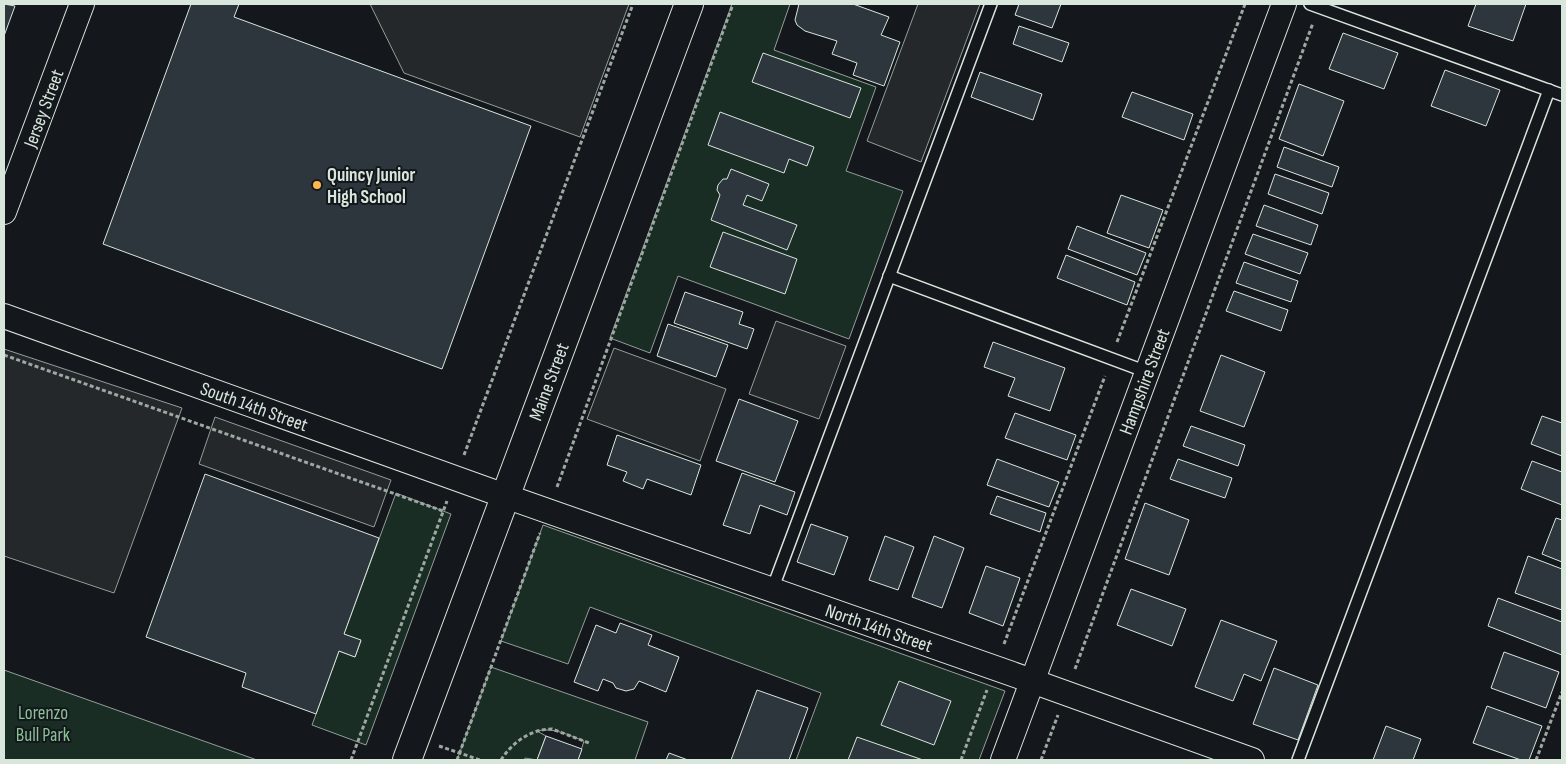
<svg xmlns="http://www.w3.org/2000/svg" width="1566" height="764" viewBox="0 0 1566 764" font-family="'Sofia Sans Condensed',sans-serif">
  <style>
    .green { fill: #1a2d24; stroke: #939e99 }
    .parking { fill: #24282b; stroke: #939e99 }
    .building { fill: #2c363c; stroke: #d8e6dc }
    .lines { fill: none; stroke-linecap: round; stroke-linejoin: round }
    .lane-casing { stroke: #d8e6dc; stroke-width: 14 }
    .street-casing { stroke: #d8e6dc; stroke-width: 26 }
    .secondary-casing { stroke: #d8e6dc; stroke-width: 30 }
    .path { stroke: #9da8a2; stroke-width: 3; stroke-dasharray: 4 2.5; stroke-linecap: butt }
    .lane { stroke: #14181c; stroke-width: 11 }
    .street { stroke: #14181c; stroke-width: 24 }
    .secondary { stroke: #14181c; stroke-width: 28 }
    .poi-dot { fill: #ffb74d; stroke: #14181c; stroke-width: 2 }
    .labels { text-anchor: middle; stroke-width: 4; stroke-linejoin: round; paint-order: stroke }
    .street-label { font-size: 19px; fill: #d8e6dc; stroke: #14181c }
    .poi-label { font-size: 19px; font-weight: bold; fill: #d8e6dc; stroke: #14181c; text-anchor: start }
    .park-label { font-size: 19px; fill: #8ac095; stroke: #14181c }
  </style>
  <rect width="100%" height="100%" fill="#14181c"/>
  <g class="green">
    <polygon points="732,4 790,4 774,50 876,87 846,171 903,191 849,339 678,276 650,353 610,338"/>
    <polygon points="396,493 451,514 366,745 312,725 339,651 355,657 361,641 344,634"/>
    <polygon points="543,525 1005,691 979,760 796,760 821,693 590,607 568,664 501,641"/>
    <path d="M491 667 648 722 635 760H578L584 741C568 735 554 727 537 731L546 736 537 760 525 758 524 760H457Z"/>
    <polygon points="4,670 257,760 4,760"/>
  </g>
  <g class="parking">
    <polygon points="370,4 629,4 580,137 404,73"/>
    <polygon points="918,4 980,4 921,162 867,141"/>
    <polygon points="776,321 846,346 819,419 749,394"/>
    <polygon points="614,348 726,389 700,461 587,419"/>
    <polygon points="4,349 182,408 114,593 4,556"/>
    <polygon points="215,417 391,480 374,527 199,464"/>
  </g>
  <g class="building">
    <polygon points="4,4 15,6 4,36"/>
    <polygon points="191,4 239,4 234,17 531,126 442,369 103,244"/>
    <polygon points="799,4 853,4 889,17 881,35 900,42 884,86 853,75 857,63 832,54 837,41 805,31 797,25 795,20"/>
    <polygon points="1019,4 1061,4 1052,28 1015,15"/>
    <polygon points="1476,4 1526,4 1513,41 1468,26"/>
    <polygon points="1019,26 1069,43 1062,62 1013,44"/>
    <polygon points="1343,33 1398,53 1384,89 1329,69"/>
    <polygon points="763,53 861,88 850,118 752,82"/>
    <polygon points="1445,70 1500,90 1486,126 1431,106"/>
    <polygon points="980,72 1042,94 1033,120 971,97"/>
    <polygon points="1299,84 1344,101 1323,156 1279,139"/>
    <polygon points="1132,92 1193,114 1184,140 1122,117"/>
    <polygon points="720,112 814,147 807,166 789,159 784,173 708,145"/>
    <polygon points="1284,147 1339,167 1332,187 1277,167"/>
    <polygon points="731,169 769,184 762,201 747,195 743,205 797,225 787,250 711,220 720,195 717,190 718,185 723,179 727,179"/>
    <polygon points="1275,174 1329,193 1322,214 1268,194"/>
    <polygon points="1121,195 1163,210 1149,248 1107,233"/>
    <polygon points="1264,205 1318,225 1311,245 1256,226"/>
    <polygon points="1077,226 1146,253 1137,275 1068,249"/>
    <polygon points="723,232 797,259 785,294 710,267"/>
    <polygon points="1253,234 1308,253 1300,274 1245,254"/>
    <polygon points="1066,255 1135,282 1127,305 1057,278"/>
    <polygon points="1244,262 1298,281 1291,302 1236,283"/>
    <polygon points="1234,291 1288,310 1281,331 1226,311"/>
    <polygon points="685,292 743,312 739,324 754,329 747,349 674,323"/>
    <polygon points="668,324 728,345 716,377 657,356"/>
    <polygon points="993,342 1065,368 1050,411 1008,396 1015,378 984,367"/>
    <polygon points="1221,355 1265,372 1244,427 1200,411"/>
    <polygon points="739,399 798,421 775,482 716,461"/>
    <polygon points="1015,413 1076,435 1067,460 1005,438"/>
    <polygon points="1542,416 1562,423 1562,456 1531,444"/>
    <polygon points="1191,426 1245,445 1238,466 1183,446"/>
    <polygon points="617,435 701,465 691,495 647,479 643,489 623,481 627,472 607,465"/>
    <polygon points="997,459 1059,482 1049,507 987,485"/>
    <polygon points="1178,459 1232,478 1225,498 1170,479"/>
    <polygon points="1532,461 1562,472 1562,505 1521,489"/>
    <polygon points="742,473 795,492 787,515 760,505 750,534 723,525"/>
    <polygon points="205,474 379,538 344,634 361,640 355,657 339,651 316,714 242,687 246,673 146,637"/>
    <polygon points="997,496 1046,513 1040,532 990,514"/>
    <polygon points="1145,503 1189,520 1169,575 1125,559"/>
    <polygon points="1556,518 1562,520 1562,562 1542,554"/>
    <polygon points="811,524 848,537 834,575 797,562"/>
    <polygon points="885,536 914,547 898,590 869,580"/>
    <polygon points="934,536 964,548 942,608 912,597"/>
    <polygon points="1528,556 1562,569 1562,610 1515,593"/>
    <polygon points="986,566 1020,578 1003,626 969,613"/>
    <polygon points="1131,589 1186,609 1172,646 1117,625"/>
    <polygon points="1498,598 1562,622 1562,655 1488,626"/>
    <polygon points="1221,620 1277,641 1261,681 1244,674 1233,701 1195,687"/>
    <polygon points="620,623 652,635 648,645 679,657 666,692 639,681 634,689 626,691 616,688 613,683 603,679 598,691 574,682 596,625 616,633"/>
    <polygon points="1504,652 1559,672 1546,708 1491,688"/>
    <polygon points="1274,668 1318,685 1298,740 1253,724"/>
    <polygon points="899,681 951,701 934,745 881,725"/>
    <polygon points="757,690 808,708 789,760 731,760"/>
    <polygon points="1487,706 1542,726 1529,760 1521,760 1473,743"/>
    <polygon points="1386,726 1421,739 1413,760 1373,760"/>
    <polygon points="546,736 582,749 578,760 537,760"/>
    <polygon points="857,737 923,760 848,760"/>
    <polygon points="669,753 688,760 666,760"/>
  </g>
  <g class="lines">
    <g class="lane-casing">
      <g id="lane">
        <polyline points="1310,4 1562,95"/>
        <polyline points="889,276 1147,372"/>
        <polyline points="772,590 991,4"/>
        <polyline points="1298,760 1549,90"/>
      </g>
    </g>
    <g class="street-casing">
      <g id="street">
        <path id="s1" d="M4 212 82 4"/>
        <path id="s2" d="M4 316 505 496 1032 681 1252 760"/>
        <path id="s3" d="M1003 760 1284 4"/>
      </g>
    </g>
    <g class="secondary-casing">
      <g id="secondary">
        <path id="s4" d="M407 760 689 4"/>
      </g>
    </g>
    <g class="path">
      <polyline points="1117,342 1245,4"/>
      <polyline points="4,355 443,511"/>
      <polyline points="464,455 633,4"/>
      <polyline points="557,487 733,4"/>
      <polyline points="1004,644 1105,376"/>
      <polyline points="1075,669 1313,23"/>
      <polyline points="439,746 480,760"/>
      <polyline points="351,760 447,501"/>
      <polyline points="457,760 540,533"/>
      <path d="M501 760C512 743 530 729 552 729L589 743"/>
      <polyline points="961,760 987,690"/>
      <polyline points="1041,760 1058,715"/>
      <polyline points="1536,760 1562,692"/>
    </g>
    <use href="#lane" class="lane"/>
    <use href="#street" class="street"/>
    <use href="#secondary" class="secondary"/>
  </g>
  <circle class="poi-dot" cx="317" cy="185" r="5"/>
  <g class="labels">
    <g class="street-label">
      <text dy="7" stroke="none"><textPath href="#s1" startOffset="111">Jersey Street</textPath></text>
      <text dy="7" stroke="none"><textPath href="#s4" startOffset="404">Maine Street</textPath></text>
      <text dy="7" stroke="none"><textPath href="#s3" startOffset="404">Hampshire Street</textPath></text>
      <text dy="7" stroke="none"><textPath href="#s2" startOffset="266">South 14th Street</textPath></text>
      <text dy="7" stroke="none"><textPath href="#s2" startOffset="929">North 14th Street</textPath></text>
    </g>
    <g class="poi-label">
      <text x="327" y="181">Quincy Junior<tspan x="327" dy="22">High School</tspan></text>
    </g>
    <g class="park-label">
      <text x="43" y="719">Lorenzo<tspan x="43" dy="22">Bull Park</tspan></text>
    </g>
  </g>
  <rect width="1566" height="764" fill="none" stroke="#d8e6dc" stroke-width="10"/>
</svg>
